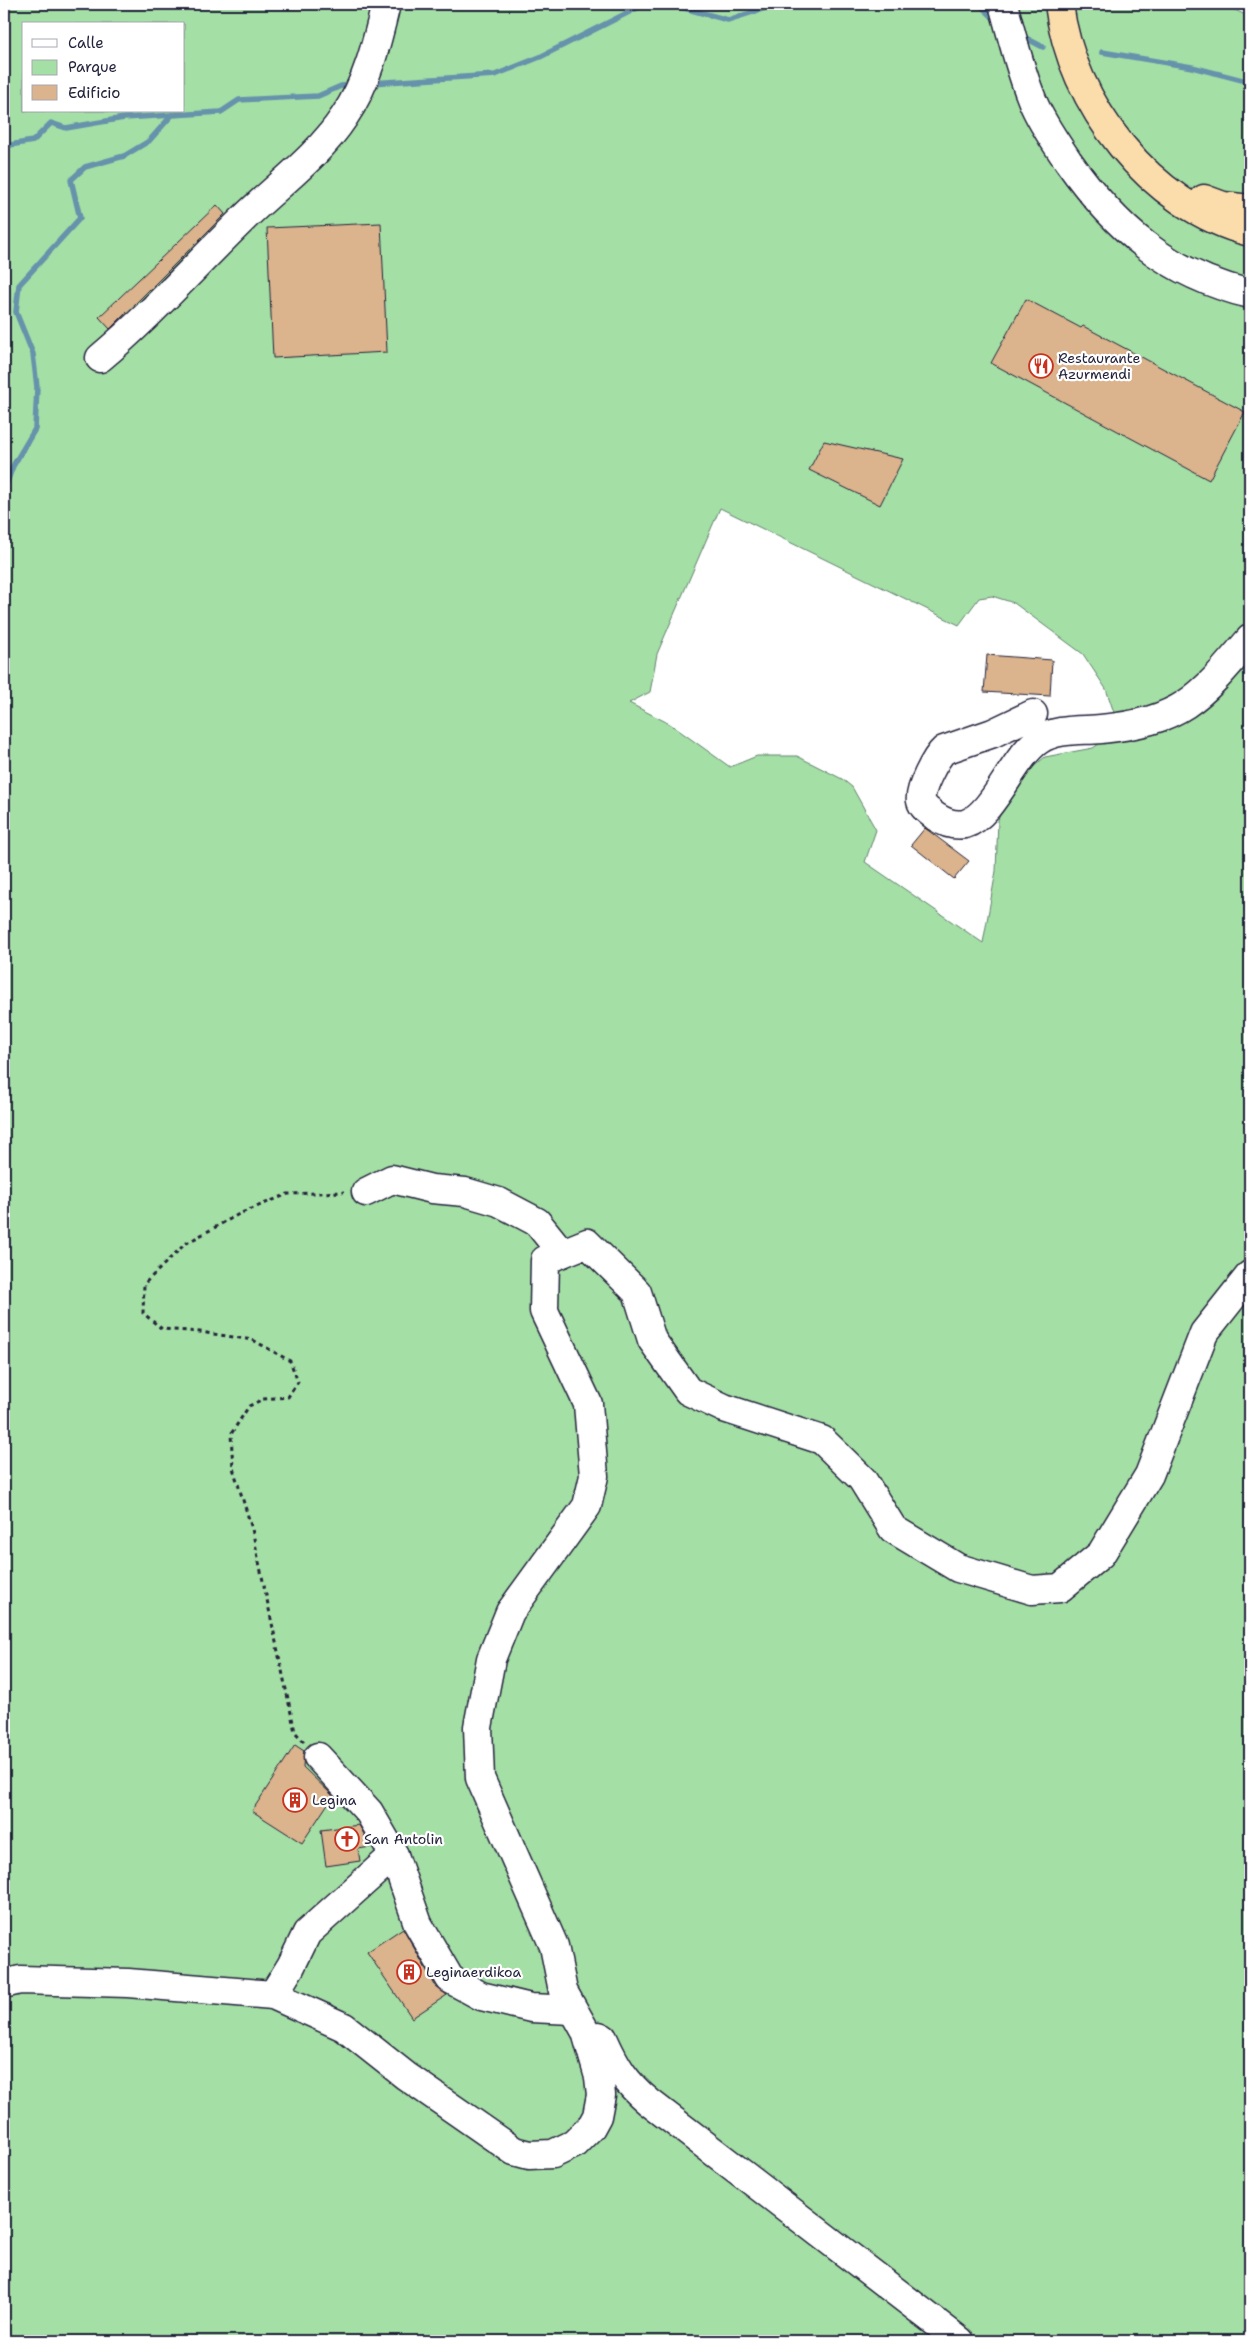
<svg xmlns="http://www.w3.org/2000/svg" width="1254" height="2345" viewBox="0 0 1254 2345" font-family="'Shantell Sans',sans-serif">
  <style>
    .green { fill: #a4dfa5; stroke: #638070; fill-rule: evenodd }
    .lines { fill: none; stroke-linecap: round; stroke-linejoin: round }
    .stream { stroke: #6692ab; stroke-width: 5.5 }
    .building { fill: #dbb38c; stroke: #22223b }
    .minor-casing { stroke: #22223b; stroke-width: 31 }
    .highway-casing { stroke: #22223b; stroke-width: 31 }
    .path { stroke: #22223b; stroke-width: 3; stroke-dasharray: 4 4; stroke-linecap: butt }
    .minor { stroke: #fff; stroke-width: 28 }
    .highway { stroke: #faddab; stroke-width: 28 }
    .labels { text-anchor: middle; stroke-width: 4.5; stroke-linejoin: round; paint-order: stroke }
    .poi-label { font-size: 14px; fill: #22223b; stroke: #fff; text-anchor: start }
  </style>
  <rect width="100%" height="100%" fill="#fff"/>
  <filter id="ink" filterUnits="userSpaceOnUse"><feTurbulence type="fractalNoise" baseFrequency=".02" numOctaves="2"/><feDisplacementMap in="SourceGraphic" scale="10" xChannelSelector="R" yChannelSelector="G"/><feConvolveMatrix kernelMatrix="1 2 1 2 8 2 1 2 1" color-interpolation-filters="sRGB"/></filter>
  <g filter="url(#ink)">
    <path class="green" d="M4 4H1222L1250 17V2341H4ZM24 24H184V111H24ZM720 508 959 625 979 598 992 596 1014 603 1083 654 1106 689 1120 730 1093 748 1045 757 1014 783 998 820 996 871 983 943 865 862 876 830 852 787 842 779 797 756H757L730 767 670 724 629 703 650 692 657 654Z"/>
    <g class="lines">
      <g class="stream">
        <polyline points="669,4 728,20 778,4"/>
        <polyline points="979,4 997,21"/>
        <polyline points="1020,35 1043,47"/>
        <polyline points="1102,52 1192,67 1250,82"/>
        <polyline points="371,83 495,75 540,57 645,4"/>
        <polyline points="4,146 33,141 51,123 66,128 124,118 221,112 239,100 318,96 341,86 354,85"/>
        <polyline points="4,490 13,466 35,429 37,387 33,354 16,312 19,285 80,218 71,180 85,167 124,156 149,141 172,115"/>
      </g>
    </g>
    <g class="building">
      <polygon points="217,205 225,214 110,329 99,317"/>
      <polygon points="381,223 387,352 273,358 267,228"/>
      <polygon points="1026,299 1081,328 1083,326 1245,412 1209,480 991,363"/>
      <polygon points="824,441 903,459 880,505 809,470"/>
      <polygon points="987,655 1052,660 1050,696 984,692"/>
      <polygon points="925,828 969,861 954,879 911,845"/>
      <polygon points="295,1745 304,1751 303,1767 333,1796 302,1843 252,1811"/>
      <polygon points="359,1825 371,1847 358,1849 360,1861 326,1866 321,1830"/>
      <polygon points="403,1928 436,1987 447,1995 412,2018 367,1952"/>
    </g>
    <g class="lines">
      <g class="minor-casing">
        <g id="minor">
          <path d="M1003 4C1012 36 1020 71 1033 102 1041 122 1056 143 1068 161 1116 229 1167 274 1250 294"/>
          <path d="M100 358C150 316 194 267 241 221 275 187 317 158 344 117 367 84 377 42 386 4"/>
          <path d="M1033 714 993 733 944 750C936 757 918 791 921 801 923 808 930 812 936 817 945 823 954 826 965 824 994 815 1013 757 1039 740 1057 728 1081 731 1101 729 1182 721 1200 698 1250 639"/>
          <polyline points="366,1192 392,1179 432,1189 465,1192 499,1202 537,1222 562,1253"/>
          <polyline points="318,1757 369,1812 394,1855 418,1924 450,1979 481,1996 531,2008 572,2010"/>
          <polyline points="4,1984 20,1980 128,1983 273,1995 344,2027 406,2076 514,2151 529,2155 553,2154 574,2144 591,2127 597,2116 601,2095 599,2077 586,2032 563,1991 554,1946 480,1778 478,1727 491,1659 510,1612 587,1506 594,1476 588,1404 544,1311 545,1260 587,1243 637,1292 652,1340 688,1391 724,1408 822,1440 862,1479 893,1529 958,1568 1032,1590 1060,1588 1101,1554 1149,1475 1204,1333 1250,1275"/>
          <polyline points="273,1995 291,1966 307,1933 394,1855"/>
          <path d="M599 2036 603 2038C616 2067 625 2082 649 2102L960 2341"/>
        </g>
      </g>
      <g class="highway-casing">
        <g id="highway">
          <path d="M1059 4C1071 104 1151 207 1250 232"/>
          <polyline points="1204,199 1223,206 1250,209"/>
        </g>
      </g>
      <polyline class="path" points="304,1742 295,1732 252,1529 233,1468 231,1434 249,1406 263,1399 288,1397 298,1382 290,1361 253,1340 200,1332 162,1329 143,1313 144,1284 185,1244 239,1214 288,1194 344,1192"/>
      <use href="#minor" class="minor"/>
      <use href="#highway" class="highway"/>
    </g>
  </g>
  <defs>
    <g id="restaurant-ring" transform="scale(1.25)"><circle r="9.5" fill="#fff" stroke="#c8321e" stroke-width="1.5"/><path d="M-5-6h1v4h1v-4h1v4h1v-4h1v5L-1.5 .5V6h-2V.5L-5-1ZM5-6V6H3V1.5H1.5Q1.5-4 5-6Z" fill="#c8321e"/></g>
    <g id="building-ring" transform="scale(1.25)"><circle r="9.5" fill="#fff" stroke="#c8321e" stroke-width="1.5"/><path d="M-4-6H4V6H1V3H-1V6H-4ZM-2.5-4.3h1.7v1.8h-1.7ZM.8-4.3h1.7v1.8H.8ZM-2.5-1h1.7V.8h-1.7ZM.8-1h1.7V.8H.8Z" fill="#c8321e"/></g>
    <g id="church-ring" transform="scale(1.25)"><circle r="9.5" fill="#fff" stroke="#c8321e" stroke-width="1.5"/><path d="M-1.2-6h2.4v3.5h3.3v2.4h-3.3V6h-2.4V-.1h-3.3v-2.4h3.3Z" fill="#c8321e"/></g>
  </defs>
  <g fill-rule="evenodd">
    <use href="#restaurant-ring" x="1041" y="366"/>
    <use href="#building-ring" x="295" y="1800"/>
    <use href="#church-ring" x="347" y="1839"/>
    <use href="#building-ring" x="409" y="1972"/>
  </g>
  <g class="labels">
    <g class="poi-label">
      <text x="1058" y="363">Restaurante<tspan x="1058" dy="16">Azurmendi</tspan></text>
      <text x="312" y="1805">Legina</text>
      <text x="364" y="1844">San Antolin</text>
      <text x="426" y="1977">Leginaerdikoa</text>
    </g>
  </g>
  <rect width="1254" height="2345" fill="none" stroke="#fff" stroke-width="20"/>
  <rect x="10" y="10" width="1234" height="2325" fill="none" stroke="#22223b" stroke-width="2" filter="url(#ink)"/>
  <rect x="22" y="22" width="162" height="90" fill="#ffffff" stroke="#a7a7b1"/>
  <rect x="32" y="39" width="25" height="8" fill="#ffffff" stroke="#a7a7b1"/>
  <text x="68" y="48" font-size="15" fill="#22223b">Calle</text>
  <rect x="32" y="60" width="25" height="15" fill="#a4dfa5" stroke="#a7a7b1"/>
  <text x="68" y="72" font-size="15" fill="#22223b">Parque</text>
  <rect x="32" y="85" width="25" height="15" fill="#dbb38c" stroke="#a7a7b1"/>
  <text x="68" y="98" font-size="15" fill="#22223b">Edificio</text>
</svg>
